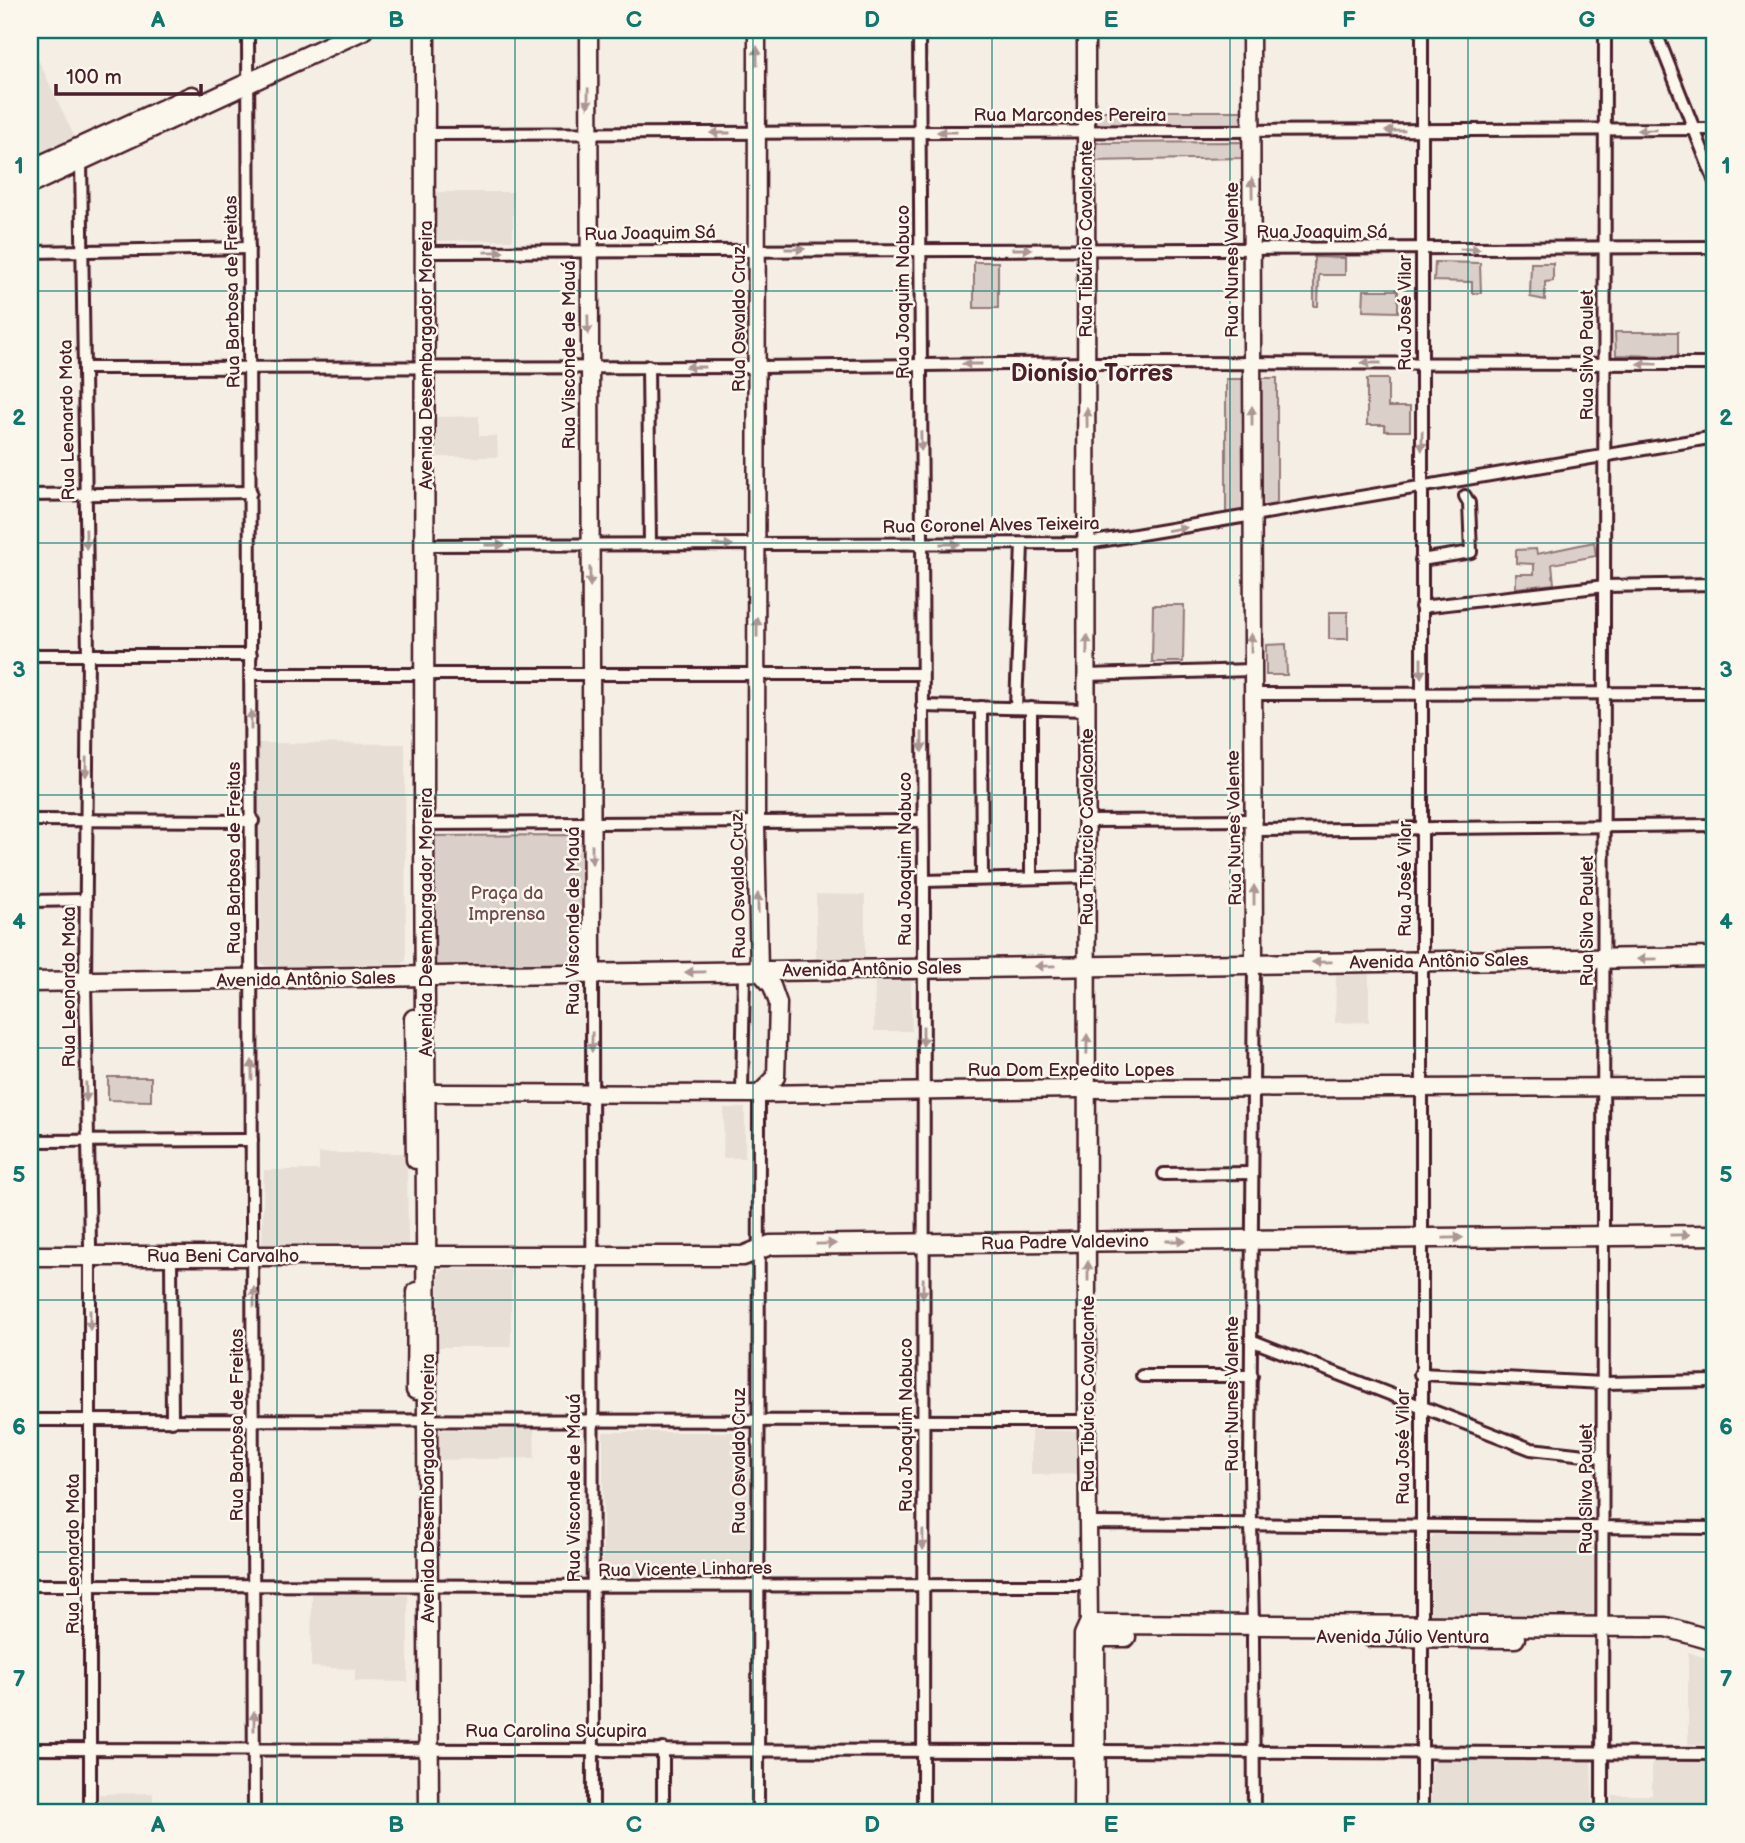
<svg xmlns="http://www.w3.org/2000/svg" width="1745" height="1843" viewBox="0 0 1745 1843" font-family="'Balsamiq Sans',sans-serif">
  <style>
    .built { fill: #e7dfd6 }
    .green { fill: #dbd0c9; stroke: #92787a; stroke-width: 2 }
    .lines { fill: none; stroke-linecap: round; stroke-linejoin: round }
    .street-casing { stroke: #4a1f2b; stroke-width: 16 }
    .secondary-casing { stroke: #4a1f2b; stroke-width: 21 }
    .primary-casing { stroke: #4a1f2b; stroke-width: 23 }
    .street { stroke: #fbf7ec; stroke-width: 10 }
    .secondary { stroke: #fbf7ec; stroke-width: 16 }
    .primary { stroke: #fbf7ec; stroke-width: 18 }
    .oneway { fill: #ab9695 }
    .grid { fill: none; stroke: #0f766e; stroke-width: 2; stroke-opacity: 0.55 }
    .labels { text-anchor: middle; stroke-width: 5; stroke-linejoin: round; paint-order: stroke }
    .street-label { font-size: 18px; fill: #4a1f2b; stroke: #fbf7ec }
    .park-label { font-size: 18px; fill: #6e4b52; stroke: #fbf7ec }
    .district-label { font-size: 24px; font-weight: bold; fill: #4a1f2b; stroke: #fbf7ec }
    .neatline { fill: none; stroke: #0f766e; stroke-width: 2.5 }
    .grid-label { font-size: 23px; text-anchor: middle; font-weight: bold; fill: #0f766e }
  </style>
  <rect width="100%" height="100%" fill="#f4eee4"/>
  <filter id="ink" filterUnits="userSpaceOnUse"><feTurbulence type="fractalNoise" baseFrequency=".0143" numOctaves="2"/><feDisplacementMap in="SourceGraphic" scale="14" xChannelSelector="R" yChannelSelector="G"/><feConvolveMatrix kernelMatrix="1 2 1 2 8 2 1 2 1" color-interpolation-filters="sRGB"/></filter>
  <g filter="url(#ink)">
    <g class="built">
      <polygon points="36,55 75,138 30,159 30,60"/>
      <polygon points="434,192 513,192 513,240 438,241 434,236"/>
      <polygon points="479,416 479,436 497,436 498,457 435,457 435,417"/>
      <polygon points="258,743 405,744 406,961 401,964 266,967 260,961"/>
      <polygon points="816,894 865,895 865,959 816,960"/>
      <polygon points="1369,972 1369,1022 1335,1023 1336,973"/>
      <polygon points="911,981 912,1031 874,1031 875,982"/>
      <polygon points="724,1108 745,1108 745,1158 723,1158"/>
      <polygon points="319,1153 407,1153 408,1243 403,1249 262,1247 264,1170 319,1170"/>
      <polygon points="443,1269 511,1270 511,1347 438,1347 439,1274"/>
      <polygon points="534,1429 535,1458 435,1460 435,1437 440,1430"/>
      <polygon points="1031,1430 1077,1431 1079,1474 1031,1475"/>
      <rect x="603" y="1432" width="146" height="145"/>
      <polygon points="1594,1530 1593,1618 1589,1622 1436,1621 1431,1616 1431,1540 1434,1535"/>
      <polygon points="312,1594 408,1595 408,1682 355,1681 355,1669 311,1667"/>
      <polygon points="1688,1652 1715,1661 1715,1745 1688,1744"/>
      <polygon points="1436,1760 1591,1761 1593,1813 1476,1813 1475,1803 1431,1803 1431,1764"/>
      <polygon points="1652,1761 1715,1761 1715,1813 1612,1813 1612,1795 1652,1795"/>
      <polygon points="153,1793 153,1813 99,1813 99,1794"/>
    </g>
    <g class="green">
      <rect x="1092" y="111" width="151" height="18"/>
      <polygon points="1243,142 1242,158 1092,161 1092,143"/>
      <polygon points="1314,257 1345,258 1345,275 1319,275 1318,306 1314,306"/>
      <rect x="974" y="262" width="24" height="46"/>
      <polygon points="1435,262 1480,263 1481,293 1472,293 1472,282 1434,281"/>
      <polygon points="1531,263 1553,263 1553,281 1545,282 1545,300 1530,297"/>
      <polygon points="1364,290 1398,290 1398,312 1363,311"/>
      <polygon points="1615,332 1678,332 1678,356 1616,355"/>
      <polygon points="1258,378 1277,378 1277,508 1259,512"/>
      <rect x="1226" y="379" width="19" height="134"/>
      <polygon points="1367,379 1388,379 1388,407 1410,407 1410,431 1385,431 1385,425 1367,425"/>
      <polygon points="1594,542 1596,556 1552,564 1554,584 1516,588 1516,574 1534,574 1534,564 1516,563 1516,550 1536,549 1537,554"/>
      <polygon points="1153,605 1184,605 1183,662 1152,662"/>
      <polygon points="1348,612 1348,639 1329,639 1329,612"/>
      <polygon points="1286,644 1287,675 1266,675 1266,645"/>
      <polygon points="585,835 585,970 430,971 429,836"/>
      <polygon points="108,1077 151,1077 151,1101 108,1100"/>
    </g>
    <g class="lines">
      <g class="street-casing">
        <g id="street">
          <polyline points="248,30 254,1813"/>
          <polyline points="919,30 924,881 923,1813"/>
          <polyline points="1655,30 1715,182"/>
          <polyline points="425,134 1715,129"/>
          <polyline points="81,160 88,655 85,982 90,1245 90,1813"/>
          <polyline points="425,252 1715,247"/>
          <polyline points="30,255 34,252 249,248"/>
          <polyline points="648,366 650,545"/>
          <polyline points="85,368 758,367 1094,363 1715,364"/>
          <polyline points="30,495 251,492"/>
          <polyline points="427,545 1088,543 1715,437"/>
          <polyline points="1421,560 1471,552 1469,503 1465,496"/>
          <polyline points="1421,607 1605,586 1715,584"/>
          <polyline points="30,655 251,655"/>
          <polyline points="251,674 922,674"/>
          <polyline points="1087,675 1251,670"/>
          <polyline points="1251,694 1715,693"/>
          <polyline points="922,706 1087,710"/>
          <polyline points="981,707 982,879"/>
          <polyline points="1016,708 1022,544"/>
          <polyline points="30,820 253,821"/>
          <polyline points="1087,821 1254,820"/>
          <polyline points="424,824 923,821"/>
          <polyline points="1255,830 1715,825"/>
          <polyline points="1031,878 1031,708"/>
          <polyline points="924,881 1087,877"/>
          <polyline points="30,901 86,900"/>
          <polyline points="592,973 593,1813"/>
          <polyline points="742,1094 744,972"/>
          <polyline points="30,1141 252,1140"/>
          <polyline points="1164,1174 1252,1173"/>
          <polyline points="171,1256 172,1421"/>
          <polyline points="1253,1341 1531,1449 1603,1457"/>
          <polyline points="1420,1374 1604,1383 1715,1381"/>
          <polyline points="1142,1376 1252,1376"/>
          <polyline points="30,1420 1087,1421"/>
          <polyline points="1089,1523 1715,1528"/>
          <path d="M30 1585C383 1586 736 1586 1089 1585"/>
          <polyline points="1253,1625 1250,1471 1254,964"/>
          <polyline points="1253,1636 1254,1813"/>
          <polyline points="30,1749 1083,1751"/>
          <polyline points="1096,1751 1715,1754"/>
          <polyline points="663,1813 663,1749"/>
          <polyline points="758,1813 759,1094"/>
          <polyline points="1422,1813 1422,30"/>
          <polyline points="1602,1813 1605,30"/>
        </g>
      </g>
      <g class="secondary-casing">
        <g id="secondary">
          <polyline points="589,30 592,973"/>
          <polyline points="757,30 756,824 759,971 772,986 778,1003 776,1077 759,1094"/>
          <polyline points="1086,30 1087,1421 1089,1624 1092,1635"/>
          <polyline points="1251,30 1254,964"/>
          <polyline points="428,1093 759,1094 1078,1089 1715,1087"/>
        </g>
      </g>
      <g class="primary-casing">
        <g id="primary">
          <polyline points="425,30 424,824 429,1813"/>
          <polyline points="30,170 192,96"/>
          <polyline points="30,184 363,30"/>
          <polyline points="30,982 1715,957"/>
          <polyline points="414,1019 416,1159"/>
          <polyline points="30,1256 743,1256 770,1245 1715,1235"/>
          <polyline points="416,1390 417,1292"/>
          <polyline points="1371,1637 1515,1638"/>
          <polyline points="1083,1813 1084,1635 1089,1624 1666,1627 1715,1641"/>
          <polyline points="1096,1813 1095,1647 1098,1640 1104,1637 1126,1637"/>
        </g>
      </g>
      <use href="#street" class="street"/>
      <use href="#secondary" class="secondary"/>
      <use href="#primary" class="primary"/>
    </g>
    <defs><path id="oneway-solid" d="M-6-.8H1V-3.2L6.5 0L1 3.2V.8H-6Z" transform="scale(1.75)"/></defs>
    <g class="oneway">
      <use href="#oneway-solid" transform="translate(757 56) rotate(-90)"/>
      <use href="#oneway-solid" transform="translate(588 98) rotate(91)"/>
      <use href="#oneway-solid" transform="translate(1647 130) rotate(179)"/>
      <use href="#oneway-solid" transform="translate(1395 131) rotate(179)"/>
      <use href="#oneway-solid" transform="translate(947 132) rotate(-180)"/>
      <use href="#oneway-solid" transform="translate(720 133) rotate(180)"/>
      <use href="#oneway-solid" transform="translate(1252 188) rotate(-91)"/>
      <use href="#oneway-solid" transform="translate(795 249)"/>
      <use href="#oneway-solid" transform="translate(1022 249)"/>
      <use href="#oneway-solid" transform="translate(1470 249) rotate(-1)"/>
      <use href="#oneway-solid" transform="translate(494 252) rotate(-1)"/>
      <use href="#oneway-solid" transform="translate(588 325) rotate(89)"/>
      <use href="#oneway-solid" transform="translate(1371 363) rotate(-180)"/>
      <use href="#oneway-solid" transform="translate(972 364) rotate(180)"/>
      <use href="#oneway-solid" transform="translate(1647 364) rotate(-179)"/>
      <use href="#oneway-solid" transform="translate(695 367) rotate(-180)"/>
      <use href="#oneway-solid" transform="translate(1252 416) rotate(-90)"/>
      <use href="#oneway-solid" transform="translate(1087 418) rotate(-91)"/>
      <use href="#oneway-solid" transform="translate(921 441) rotate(89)"/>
      <use href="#oneway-solid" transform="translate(1422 441) rotate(91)"/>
      <use href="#oneway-solid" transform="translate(1177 529) rotate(-9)"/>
      <use href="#oneway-solid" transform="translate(86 539) rotate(89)"/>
      <use href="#oneway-solid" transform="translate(950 544)"/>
      <use href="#oneway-solid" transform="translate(495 545)"/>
      <use href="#oneway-solid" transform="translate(723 545)"/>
      <use href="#oneway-solid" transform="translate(590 577) rotate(89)"/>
      <use href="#oneway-solid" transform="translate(757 627) rotate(-90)"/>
      <use href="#oneway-solid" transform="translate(1251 643) rotate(-90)"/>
      <use href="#oneway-solid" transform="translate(1087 645) rotate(-89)"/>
      <use href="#oneway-solid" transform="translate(1421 668) rotate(90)"/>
      <use href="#oneway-solid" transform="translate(251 720) rotate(-90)"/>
      <use href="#oneway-solid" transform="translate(922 742) rotate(90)"/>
      <use href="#oneway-solid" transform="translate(86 767) rotate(91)"/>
      <use href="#oneway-solid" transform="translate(592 854) rotate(90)"/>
      <use href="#oneway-solid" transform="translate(1254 895) rotate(-90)"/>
      <use href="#oneway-solid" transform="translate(758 903) rotate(-91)"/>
      <use href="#oneway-solid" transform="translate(1647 959) rotate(179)"/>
      <use href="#oneway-solid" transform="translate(1322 962) rotate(179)"/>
      <use href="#oneway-solid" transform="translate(1045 966) rotate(179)"/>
      <use href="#oneway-solid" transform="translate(695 972) rotate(179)"/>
      <use href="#oneway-solid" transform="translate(923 1036) rotate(90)"/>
      <use href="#oneway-solid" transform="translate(592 1042) rotate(91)"/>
      <use href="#oneway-solid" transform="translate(1087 1044) rotate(-89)"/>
      <use href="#oneway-solid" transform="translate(252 1070) rotate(-90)"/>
      <use href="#oneway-solid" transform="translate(86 1092) rotate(89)"/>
      <use href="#oneway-solid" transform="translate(1680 1235) rotate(-1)"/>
      <use href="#oneway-solid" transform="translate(1453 1238) rotate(-1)"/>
      <use href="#oneway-solid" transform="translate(1176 1241)"/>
      <use href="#oneway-solid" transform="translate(826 1244) rotate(-1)"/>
      <use href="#oneway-solid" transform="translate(1088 1271) rotate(-90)"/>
      <use href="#oneway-solid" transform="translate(923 1288) rotate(91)"/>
      <use href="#oneway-solid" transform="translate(254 1297) rotate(-90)"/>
      <use href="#oneway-solid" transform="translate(90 1320) rotate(90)"/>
      <use href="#oneway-solid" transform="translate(923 1540) rotate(89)"/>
      <use href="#oneway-solid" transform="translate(254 1721) rotate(-90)"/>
    </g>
  </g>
  <path class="grid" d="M277 30V1813M515 30V1813M753 30V1813M992 30V1813M1230 30V1813M1468 30V1813M30 291H1715M30 543H1715M30 795H1715M30 1048H1715M30 1300H1715M30 1552H1715"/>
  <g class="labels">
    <g class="street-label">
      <text x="1070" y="121">Rua Marcondes Pereira</text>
      <text x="1322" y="238">Rua Joaquim Sá</text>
      <text transform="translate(650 233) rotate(-1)" y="6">Rua Joaquim Sá</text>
      <text transform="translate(1086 239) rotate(-90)" y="6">Rua Tibúrcio Cavalcante</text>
      <text transform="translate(1232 260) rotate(-90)" y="6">Rua Nunes Valente</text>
      <text transform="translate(232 292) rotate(-91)" y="6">Rua Barbosa de Freitas</text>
      <text transform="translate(903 292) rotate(-90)" y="6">Rua Joaquim Nabuco</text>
      <text transform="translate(1405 313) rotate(-90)" y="6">Rua José Vilar</text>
      <text transform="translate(739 319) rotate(-90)" y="6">Rua Osvaldo Cruz</text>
      <text transform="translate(426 355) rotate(-90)" y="6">Avenida Desembargador Moreira</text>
      <text transform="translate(569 355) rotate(-90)" y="6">Rua Visconde de Mauá</text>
      <text transform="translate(1587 355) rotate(-90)" y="6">Rua Silva Paulet</text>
      <text transform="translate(67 420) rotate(-91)" y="6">Rua Leonardo Mota</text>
      <text transform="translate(991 525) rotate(-1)" y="6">Rua Coronel Alves Teixeira</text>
      <text transform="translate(1087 827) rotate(-90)" y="6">Rua Tibúrcio Cavalcante</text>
      <text transform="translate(1234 828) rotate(-91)" y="6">Rua Nunes Valente</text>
      <text transform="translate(234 858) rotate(-90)" y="6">Rua Barbosa de Freitas</text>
      <text transform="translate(905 859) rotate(-90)" y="6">Rua Joaquim Nabuco</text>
      <text transform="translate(1405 879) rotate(-90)" y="6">Rua José Vilar</text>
      <text transform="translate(738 886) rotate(-91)" y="6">Rua Osvaldo Cruz</text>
      <text transform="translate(573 921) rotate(-90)" y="6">Rua Visconde de Mauá</text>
      <text transform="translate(1587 921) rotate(-90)" y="6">Rua Silva Paulet</text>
      <text transform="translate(426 922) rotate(-90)" y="6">Avenida Desembargador Moreira</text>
      <text transform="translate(1439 961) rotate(-1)" y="6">Avenida Antônio Sales</text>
      <text transform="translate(872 969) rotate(-1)" y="6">Avenida Antônio Sales</text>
      <text transform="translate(306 979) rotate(-1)" y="6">Avenida Antônio Sales</text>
      <text transform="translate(69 987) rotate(-90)" y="6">Rua Leonardo Mota</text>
      <text x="1071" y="1076">Rua Dom Expedito Lopes</text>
      <text transform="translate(1065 1242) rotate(-1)" y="6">Rua Padre Valdevino</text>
      <text x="223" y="1262">Rua Beni Carvalho</text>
      <text transform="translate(1088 1394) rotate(-90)" y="6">Rua Tibúrcio Cavalcante</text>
      <text transform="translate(1232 1394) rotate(-90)" y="6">Rua Nunes Valente</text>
      <text transform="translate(237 1425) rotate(-90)" y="6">Rua Barbosa de Freitas</text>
      <text transform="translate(906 1425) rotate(-90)" y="6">Rua Joaquim Nabuco</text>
      <text transform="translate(1403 1447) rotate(-90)" y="6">Rua José Vilar</text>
      <text transform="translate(739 1461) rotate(-90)" y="6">Rua Osvaldo Cruz</text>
      <text transform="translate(428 1488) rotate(-90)" y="6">Avenida Desembargador Moreira</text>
      <text transform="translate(574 1488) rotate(-90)" y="6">Rua Visconde de Mauá</text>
      <text transform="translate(1586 1489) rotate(-90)" y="6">Rua Silva Paulet</text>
      <text transform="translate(73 1554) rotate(-90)" y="6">Rua Leonardo Mota</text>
      <text transform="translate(685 1569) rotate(-1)" y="6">Rua Vicente Linhares</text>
      <text x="1403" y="1643">Avenida Júlio Ventura</text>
      <text x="556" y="1737">Rua Carolina Sucupira</text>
    </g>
    <g class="park-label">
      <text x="507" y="899">Praça da<tspan x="507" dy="21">Imprensa</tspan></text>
    </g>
    <g class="district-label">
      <text x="1092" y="381">Dionísio Torres</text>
    </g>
  </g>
  <rect width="1745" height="1843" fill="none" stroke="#fbf7ec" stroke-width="77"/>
  <path d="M56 84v10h145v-10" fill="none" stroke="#4a1f2b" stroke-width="3.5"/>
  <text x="66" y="84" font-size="21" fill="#4a1f2b" stroke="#fbf7ec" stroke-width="5" paint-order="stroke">100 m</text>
  <rect x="38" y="38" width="1668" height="1766" class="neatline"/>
  <g class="grid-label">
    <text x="158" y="27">A</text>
    <text x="396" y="27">B</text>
    <text x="634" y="27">C</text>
    <text x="872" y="27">D</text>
    <text x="1111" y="27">E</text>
    <text x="1349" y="27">F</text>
    <text x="1587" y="27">G</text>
    <text x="19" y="173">1</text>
    <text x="1726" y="173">1</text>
    <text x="19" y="425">2</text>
    <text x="1726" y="425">2</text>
    <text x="19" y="677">3</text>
    <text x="1726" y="677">3</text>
    <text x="19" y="929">4</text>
    <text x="1726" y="929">4</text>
    <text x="19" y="1182">5</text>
    <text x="1726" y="1182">5</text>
    <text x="19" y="1434">6</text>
    <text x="1726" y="1434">6</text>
    <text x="19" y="1686">7</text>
    <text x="1726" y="1686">7</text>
    <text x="158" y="1832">A</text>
    <text x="396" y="1832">B</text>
    <text x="634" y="1832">C</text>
    <text x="872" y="1832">D</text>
    <text x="1111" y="1832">E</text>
    <text x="1349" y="1832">F</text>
    <text x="1587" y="1832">G</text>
  </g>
</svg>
